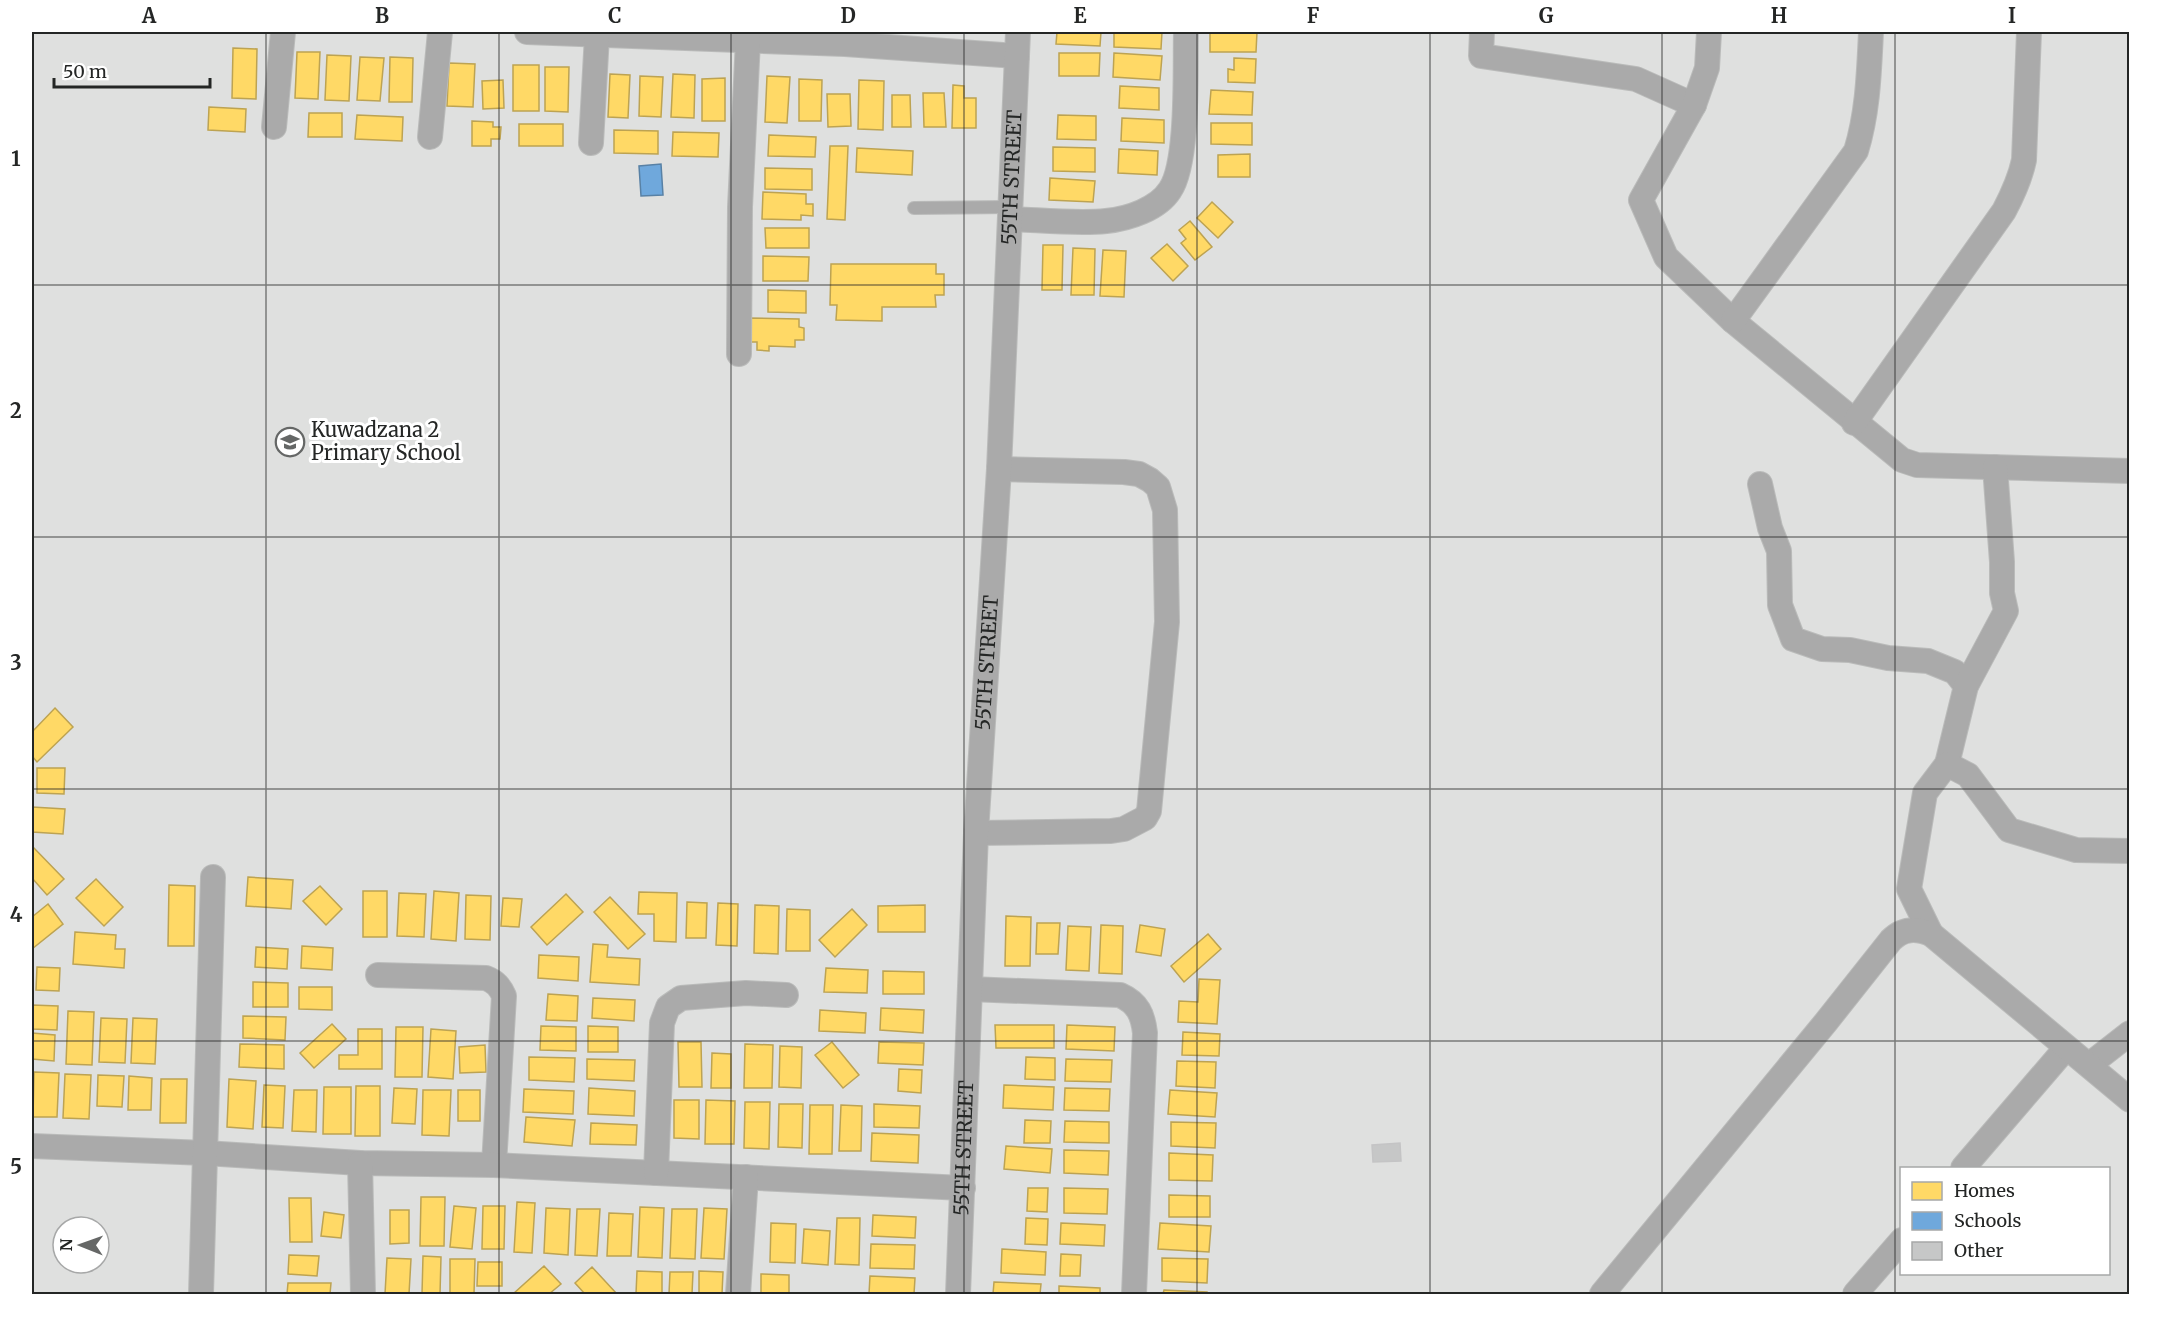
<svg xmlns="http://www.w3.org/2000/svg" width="2161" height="1326" viewBox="0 0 2161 1326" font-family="Merriweather,serif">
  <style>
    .homes { fill: #ffd966; stroke: #bda352; stroke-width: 1.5 }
    .schools { fill: #6fa8dc; stroke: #5881a5; stroke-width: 1.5 }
    .building { fill: #c6c7c7; stroke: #c4c4c5; stroke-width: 1.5 }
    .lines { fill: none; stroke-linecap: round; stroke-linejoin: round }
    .lane-casing { stroke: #babbba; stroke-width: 14 }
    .street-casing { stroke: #babbba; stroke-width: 26 }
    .lane { stroke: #aaa; stroke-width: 12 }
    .street { stroke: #aaa; stroke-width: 24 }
    .grid { fill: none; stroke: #242625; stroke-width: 1.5; stroke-opacity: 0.55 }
    .labels { text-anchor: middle; stroke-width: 6; stroke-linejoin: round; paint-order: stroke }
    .street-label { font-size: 20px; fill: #242625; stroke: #fff }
    .poi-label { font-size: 20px; fill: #242625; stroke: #fff; text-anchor: start }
    .neatline { fill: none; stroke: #242625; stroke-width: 2 }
    .grid-label { font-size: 20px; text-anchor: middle; font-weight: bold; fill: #242625 }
  </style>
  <rect width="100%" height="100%" fill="#dfe0df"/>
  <g class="homes">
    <polygon points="1057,32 1101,32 1100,46 1056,44"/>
    <polygon points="1114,32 1162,32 1161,49 1114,47"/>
    <polygon points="1210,32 1257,32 1256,52 1210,52"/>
    <polygon points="233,48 257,49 256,99 232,98"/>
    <polygon points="297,52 320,52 318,99 295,98"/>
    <polygon points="1059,53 1100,53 1099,76 1059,76"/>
    <polygon points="1114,53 1162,56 1160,80 1113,77"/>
    <polygon points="327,55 351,56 349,101 325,100"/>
    <polygon points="360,57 384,58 380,101 357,100"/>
    <polygon points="390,57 413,58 412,102 389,102"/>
    <polygon points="1234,58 1256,59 1255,83 1228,82 1228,69 1234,70"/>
    <polygon points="449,63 475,64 473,107 447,106"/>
    <rect x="513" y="65" width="26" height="46"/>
    <polygon points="545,67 569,67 568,112 545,111"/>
    <polygon points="610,74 630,75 628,118 608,117"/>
    <polygon points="673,74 695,75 694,118 671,117"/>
    <polygon points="640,76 663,77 661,117 639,116"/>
    <polygon points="767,76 790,77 787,123 765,122"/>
    <polygon points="725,78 725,121 702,121 702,79"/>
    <polygon points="799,79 822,80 821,121 799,121"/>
    <polygon points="503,80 504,108 483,109 482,81"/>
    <polygon points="859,80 884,81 883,130 858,129"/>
    <polygon points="953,85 964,86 964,98 976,98 976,128 952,128"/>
    <polygon points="1120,86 1159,88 1159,110 1119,108"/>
    <polygon points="1211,90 1253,92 1252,115 1209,114"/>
    <polygon points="923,93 944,93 946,127 924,127"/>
    <polygon points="827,94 850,94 851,126 828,127"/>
    <polygon points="892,95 910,95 911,127 892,127"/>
    <polygon points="209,107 246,109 245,132 208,130"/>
    <polygon points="309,113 342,113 342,137 308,137"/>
    <polygon points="357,115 403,117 402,141 355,139"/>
    <polygon points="1058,115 1096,116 1096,140 1057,139"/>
    <polygon points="1122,118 1164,120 1164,143 1121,141"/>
    <polygon points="472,121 493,122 493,127 501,127 500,139 491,139 491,146 472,146"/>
    <polygon points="1211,123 1252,123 1252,145 1211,144"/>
    <rect x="519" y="124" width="44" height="22"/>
    <polygon points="614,130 658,131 658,154 614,153"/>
    <polygon points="673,132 719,133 718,157 672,156"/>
    <polygon points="769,135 816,137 815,157 768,156"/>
    <polygon points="830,146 848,146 845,220 827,219"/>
    <polygon points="1053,147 1095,148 1095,172 1053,171"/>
    <polygon points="857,148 913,151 912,175 856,172"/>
    <polygon points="1119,149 1158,151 1157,175 1118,173"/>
    <polygon points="1250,154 1250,177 1218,177 1218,155"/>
    <polygon points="765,168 812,169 812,190 765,189"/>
    <polygon points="1050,178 1095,181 1093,202 1049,200"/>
    <polygon points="763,192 806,194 806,204 813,204 813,216 801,215 801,220 762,219"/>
    <polygon points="1212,202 1233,222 1218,238 1197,218"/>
    <polygon points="1190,221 1212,247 1195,260 1181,243 1186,239 1179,230"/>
    <polygon points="765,228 809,228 809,248 766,248"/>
    <polygon points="1167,244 1188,266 1173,281 1151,258"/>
    <polygon points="1043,245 1063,245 1062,290 1042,290"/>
    <polygon points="1073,248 1095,249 1094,295 1071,295"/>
    <polygon points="1103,250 1126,251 1124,297 1100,296"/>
    <polygon points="763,256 809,257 808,281 763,281"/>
    <polygon points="831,264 936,264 936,274 944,274 944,295 935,295 936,307 882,307 882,321 836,320 837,305 830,305"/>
    <polygon points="768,290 806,291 806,313 768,312"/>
    <polygon points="749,318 799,319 799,327 804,328 804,340 795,340 795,347 769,346 769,351 757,350 757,342 749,342"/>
    <polygon points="55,708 73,727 37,762 32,756 32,732"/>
    <polygon points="37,768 65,768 64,794 37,793"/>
    <polygon points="32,807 65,809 63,834 32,832"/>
    <polygon points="33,847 64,879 47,895 32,878"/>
    <polygon points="248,877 293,880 291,909 246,906"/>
    <polygon points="96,879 123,907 104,926 76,898"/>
    <polygon points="169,885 195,886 194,946 168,946"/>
    <polygon points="320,886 342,909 326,925 303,901"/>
    <rect x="363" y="891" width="24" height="46"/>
    <polygon points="434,891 459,893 456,941 431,939"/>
    <polygon points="639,892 677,893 676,942 654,941 654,914 638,914"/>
    <polygon points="399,893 426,894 424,937 397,936"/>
    <polygon points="566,894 583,912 547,945 531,927"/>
    <polygon points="466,895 491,896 490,940 465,939"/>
    <polygon points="610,897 645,934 628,949 594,912"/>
    <polygon points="503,898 522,899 519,927 501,926"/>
    <polygon points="687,902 707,903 706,938 686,938"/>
    <polygon points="718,903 738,904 737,946 716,945"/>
    <polygon points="48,904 63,924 32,949 32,917"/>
    <polygon points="755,905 779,906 778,954 754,953"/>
    <polygon points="925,905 925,932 878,932 878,906"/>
    <polygon points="787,909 810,910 810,951 786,951"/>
    <polygon points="852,909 867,925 835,957 819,940"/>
    <polygon points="1006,916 1031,917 1030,966 1005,966"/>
    <polygon points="1037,923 1060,923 1058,954 1036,954"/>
    <polygon points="1101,925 1123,926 1122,974 1099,973"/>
    <polygon points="1140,925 1165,929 1161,956 1136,952"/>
    <polygon points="1068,926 1091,927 1089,971 1066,970"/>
    <polygon points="75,932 116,935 115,949 125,949 124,968 73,964"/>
    <polygon points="1208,934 1221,949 1184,982 1171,966"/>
    <polygon points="593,944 608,945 607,957 640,959 639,985 590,982"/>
    <polygon points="302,946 333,948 332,970 301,968"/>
    <polygon points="256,947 288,949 287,969 255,967"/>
    <polygon points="539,955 579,957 578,981 538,978"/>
    <polygon points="37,967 60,968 59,991 36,990"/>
    <polygon points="826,968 868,970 867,993 824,992"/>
    <polygon points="883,971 924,972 924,994 883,994"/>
    <polygon points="1199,979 1220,980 1217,1024 1178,1022 1179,1001 1198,1002"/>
    <polygon points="253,982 288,983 288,1007 253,1007"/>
    <polygon points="299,987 332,987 332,1010 299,1009"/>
    <polygon points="548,994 578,996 577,1021 546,1020"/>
    <polygon points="593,998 635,1000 634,1021 592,1018"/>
    <polygon points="32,1005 58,1006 57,1030 32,1029"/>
    <polygon points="881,1008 924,1010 923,1033 880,1030"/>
    <polygon points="820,1010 866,1013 865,1033 819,1031"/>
    <polygon points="68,1011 94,1012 92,1065 66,1064"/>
    <polygon points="243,1016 286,1017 285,1040 243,1038"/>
    <polygon points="101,1018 127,1019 125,1063 99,1062"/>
    <polygon points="133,1018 157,1019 155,1064 131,1063"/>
    <polygon points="332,1024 346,1039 314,1068 300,1053"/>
    <polygon points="995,1025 1054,1025 1054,1048 996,1048"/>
    <polygon points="1067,1025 1115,1027 1114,1051 1066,1049"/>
    <polygon points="541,1026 576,1027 576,1051 540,1050"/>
    <polygon points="588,1026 618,1027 618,1052 588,1052"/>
    <polygon points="396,1027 423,1027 422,1077 395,1077"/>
    <polygon points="358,1029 382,1029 382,1069 339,1069 339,1055 358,1055"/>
    <polygon points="431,1029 456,1031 453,1079 428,1077"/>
    <polygon points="1183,1032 1220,1034 1219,1056 1182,1055"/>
    <polygon points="32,1033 55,1035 54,1061 32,1059"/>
    <polygon points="678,1042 701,1042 702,1087 679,1087"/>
    <polygon points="832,1042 859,1075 843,1088 815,1055"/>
    <polygon points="879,1042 924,1043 923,1065 878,1063"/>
    <polygon points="240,1044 284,1045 284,1069 239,1067"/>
    <polygon points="745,1044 773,1045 772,1088 744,1088"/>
    <polygon points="485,1045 486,1072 460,1073 459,1047"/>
    <polygon points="780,1046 802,1047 801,1088 779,1087"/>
    <polygon points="712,1053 731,1054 731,1088 711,1088"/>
    <polygon points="529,1057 575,1058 574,1082 529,1080"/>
    <polygon points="1026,1057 1055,1058 1055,1080 1025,1079"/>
    <polygon points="587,1059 635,1060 634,1081 587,1079"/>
    <polygon points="1066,1059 1112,1060 1111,1082 1065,1081"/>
    <polygon points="1177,1061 1216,1062 1215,1088 1176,1086"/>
    <polygon points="899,1069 922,1070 921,1093 898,1091"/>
    <polygon points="34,1072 59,1073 57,1117 33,1117"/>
    <polygon points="65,1074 91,1075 89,1119 63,1118"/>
    <polygon points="98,1075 124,1076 122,1107 97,1106"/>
    <polygon points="129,1076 152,1078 151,1110 128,1110"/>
    <polygon points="161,1079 187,1079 186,1123 160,1123"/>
    <polygon points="229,1079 256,1081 253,1129 227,1127"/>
    <polygon points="264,1085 285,1086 283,1128 262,1127"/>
    <polygon points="1004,1085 1054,1087 1053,1110 1003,1108"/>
    <polygon points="356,1086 380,1086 380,1136 355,1136"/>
    <polygon points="324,1087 351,1087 351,1134 323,1134"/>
    <polygon points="394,1088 417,1089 415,1124 392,1123"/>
    <polygon points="589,1088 635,1091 634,1116 588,1114"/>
    <polygon points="1065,1088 1110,1089 1109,1111 1064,1110"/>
    <polygon points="524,1089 574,1091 573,1114 523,1112"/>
    <polygon points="294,1090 317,1090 316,1132 292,1131"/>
    <polygon points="423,1090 451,1090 449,1136 422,1135"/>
    <rect x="458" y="1090" width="22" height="31"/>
    <polygon points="1170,1090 1217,1093 1215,1117 1168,1114"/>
    <polygon points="674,1100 699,1100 699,1139 674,1138"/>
    <polygon points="706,1100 735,1101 734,1144 705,1144"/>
    <polygon points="745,1102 770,1102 769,1149 744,1148"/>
    <polygon points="779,1104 803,1104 802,1148 778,1147"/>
    <polygon points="874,1104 920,1106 919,1128 874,1127"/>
    <polygon points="810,1105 833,1105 832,1154 809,1154"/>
    <polygon points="841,1105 862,1106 861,1151 839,1151"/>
    <polygon points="526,1117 575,1120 572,1146 524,1142"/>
    <polygon points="1025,1120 1051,1121 1050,1143 1024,1143"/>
    <polygon points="1065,1121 1109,1122 1109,1143 1064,1142"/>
    <polygon points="1171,1122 1216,1123 1215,1148 1171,1146"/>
    <polygon points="591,1123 637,1125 636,1145 590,1144"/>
    <polygon points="872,1133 919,1135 918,1163 871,1161"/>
    <polygon points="1006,1146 1052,1149 1050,1173 1004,1169"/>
    <polygon points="1064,1150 1109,1151 1108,1175 1064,1173"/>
    <polygon points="1169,1153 1213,1155 1212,1181 1169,1180"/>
    <polygon points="1028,1188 1048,1188 1047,1212 1027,1211"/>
    <polygon points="1064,1188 1108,1189 1107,1214 1064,1213"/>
    <polygon points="1169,1195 1210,1196 1210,1217 1169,1217"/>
    <polygon points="421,1197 445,1197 444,1246 420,1246"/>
    <polygon points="289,1198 311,1198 312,1242 290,1242"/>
    <polygon points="517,1202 535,1203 532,1253 514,1252"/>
    <polygon points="454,1206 476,1208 472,1249 450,1247"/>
    <polygon points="483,1206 505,1206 504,1249 482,1249"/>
    <polygon points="640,1207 664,1208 662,1258 638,1257"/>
    <polygon points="546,1208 570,1209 568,1255 544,1253"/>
    <polygon points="704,1208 727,1209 724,1259 701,1258"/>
    <polygon points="577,1209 600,1209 597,1256 575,1255"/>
    <polygon points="672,1209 697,1209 695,1259 670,1258"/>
    <polygon points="390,1210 409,1210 409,1243 390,1244"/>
    <polygon points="324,1212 344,1215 341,1238 321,1236"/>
    <polygon points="609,1213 633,1214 631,1256 607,1256"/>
    <polygon points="873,1215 916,1217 915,1238 872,1236"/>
    <polygon points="837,1218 860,1218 859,1265 835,1264"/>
    <polygon points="1026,1218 1048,1219 1047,1245 1025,1244"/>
    <polygon points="771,1223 796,1224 795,1263 770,1262"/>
    <polygon points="1061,1223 1105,1225 1104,1246 1060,1244"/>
    <polygon points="1160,1223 1211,1226 1209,1252 1158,1249"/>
    <polygon points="804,1229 830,1231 828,1265 802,1263"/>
    <polygon points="871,1244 915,1245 914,1269 870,1268"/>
    <polygon points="1002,1249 1046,1252 1045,1275 1001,1273"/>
    <polygon points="1061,1254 1081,1255 1080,1276 1060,1276"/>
    <polygon points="289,1255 319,1256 317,1276 288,1274"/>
    <polygon points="423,1256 441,1257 440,1294 422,1294"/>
    <polygon points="387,1258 411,1259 409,1294 385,1294"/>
    <polygon points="1162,1258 1208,1259 1207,1283 1162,1281"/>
    <polygon points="450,1259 475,1259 474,1294 450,1294"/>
    <polygon points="478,1262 502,1262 502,1286 477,1286"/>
    <polygon points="544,1266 561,1284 549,1294 513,1294"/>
    <polygon points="592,1267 617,1294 585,1294 575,1283"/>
    <polygon points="637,1271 662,1272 662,1294 636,1294"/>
    <polygon points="699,1271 723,1272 722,1294 699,1294"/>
    <polygon points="670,1272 693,1272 692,1294 669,1294"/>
    <polygon points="761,1274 789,1275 789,1294 761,1294"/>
    <polygon points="870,1276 915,1278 914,1294 869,1294"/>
    <polygon points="994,1282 1041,1284 1040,1294 993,1294"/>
    <polygon points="288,1283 331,1283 330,1294 287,1294"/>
    <polygon points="1059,1286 1100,1288 1100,1294 1059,1294"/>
    <polygon points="1164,1290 1207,1292 1207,1294 1163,1294"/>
  </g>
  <polygon class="schools" points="661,164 663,195 641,196 639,166"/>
  <polygon class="building" points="1400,1143 1401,1161 1373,1162 1372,1145"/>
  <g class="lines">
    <g class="lane-casing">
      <polyline id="lane" points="914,208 1010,207"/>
    </g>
    <g class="street-casing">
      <g id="street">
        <polyline points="527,32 845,44 1017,56"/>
        <polyline points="1482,32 1481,56 1636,79 1694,105"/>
        <polyline points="1709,32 1707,68 1694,105 1641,200 1666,257 1733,321 1902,460 1917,465 2130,471"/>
        <polyline points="274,127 283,32"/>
        <polyline points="430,137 440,32"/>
        <polyline points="591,143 597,35"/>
        <path d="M1010 219C1040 220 1077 224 1106 221 1128 219 1158 209 1170 190 1189 162 1185 68 1186 32"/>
        <path d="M1733 321 1856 151C1868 112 1869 72 1871 32"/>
        <polyline points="739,354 740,207 748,40"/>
        <path d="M1854 423 2004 211C2013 194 2020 179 2024 160L2029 32"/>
        <polyline points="1760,484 1770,528 1779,551 1780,605 1793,639 1822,649 1850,650 1888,658 1928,661 1955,672 1966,686"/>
        <polyline points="1947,764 1966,686 2006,611 2002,593 2002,562 1995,467"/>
        <polyline points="976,833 1111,831 1124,829 1145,818 1149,811 1167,622 1165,510 1158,487 1150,480 1139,474 1124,472 999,469"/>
        <polyline points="1931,934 1909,889 1925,793 1947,764 1968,775 2009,830 2076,850 2130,851"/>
        <path d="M378 975 486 978C496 982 500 987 504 996L494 1165"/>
        <path d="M970 989 1120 995C1138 1003 1143 1015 1145 1033L1134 1294"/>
        <polyline points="2089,1065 2130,1033"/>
        <polyline points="32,1146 205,1153 360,1163 494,1165 963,1188"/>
        <polyline points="360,1163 363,1294"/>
        <polyline points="1963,1168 2066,1048"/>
        <polyline points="656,1173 662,1023 668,1007 681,998 746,993 786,995"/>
        <polyline points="201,1294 213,877"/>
        <polyline points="738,1294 746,1177"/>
        <path id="s1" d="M958 1294 976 833 999 469 1018 32"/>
        <path d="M1602 1294 1826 1022 1891 940C1903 928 1916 928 1931 934L2130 1100"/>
        <polyline points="1855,1294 1902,1240"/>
      </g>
    </g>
    <use href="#lane" class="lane"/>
    <use href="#street" class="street"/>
  </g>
  <path class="grid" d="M266 32V1294M499 32V1294M731 32V1294M964 32V1294M1197 32V1294M1430 32V1294M1662 32V1294M1895 32V1294M32 285H2130M32 537H2130M32 789H2130M32 1041H2130"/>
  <defs>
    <g id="school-ring" transform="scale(1.5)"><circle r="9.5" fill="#fff" stroke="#656766" stroke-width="1.5"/><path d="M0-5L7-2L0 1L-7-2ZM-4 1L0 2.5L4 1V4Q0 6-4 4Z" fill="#656766"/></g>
  </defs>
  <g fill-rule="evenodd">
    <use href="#school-ring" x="290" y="442"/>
  </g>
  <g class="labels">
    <g class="street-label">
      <text dy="7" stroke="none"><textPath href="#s1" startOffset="1118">55TH STREET</textPath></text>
      <text dy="7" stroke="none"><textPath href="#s1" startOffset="632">55TH STREET</textPath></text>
      <text dy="7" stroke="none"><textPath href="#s1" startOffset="146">55TH STREET</textPath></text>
    </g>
    <g class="poi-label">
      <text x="311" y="437">Kuwadzana 2<tspan x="311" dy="23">Primary School</tspan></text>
    </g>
  </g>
  <rect width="2161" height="1326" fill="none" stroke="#ffffff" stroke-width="66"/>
  <rect x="1900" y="1167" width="210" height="108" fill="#ffffff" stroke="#a7a8a8" stroke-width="1.5"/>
  <rect x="1912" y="1182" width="30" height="18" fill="#ffd966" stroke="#a7a8a8" stroke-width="1.5"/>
  <text x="1954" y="1197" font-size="18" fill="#242625">Homes</text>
  <rect x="1912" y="1212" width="30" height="18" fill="#6fa8dc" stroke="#a7a8a8" stroke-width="1.5"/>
  <text x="1954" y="1227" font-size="18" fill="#242625">Schools</text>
  <rect x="1912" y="1242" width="30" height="18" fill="#c6c7c7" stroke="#a7a8a8" stroke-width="1.5"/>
  <text x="1954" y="1257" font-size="18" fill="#242625">Other</text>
  <g transform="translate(81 1245) rotate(271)"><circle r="28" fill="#ffffff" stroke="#a7a8a8" stroke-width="1.5"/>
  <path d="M0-4.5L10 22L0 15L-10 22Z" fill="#656766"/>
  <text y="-9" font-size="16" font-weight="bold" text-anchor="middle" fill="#242625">N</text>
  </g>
  <path d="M54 78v9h156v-9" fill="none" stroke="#242625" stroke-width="3"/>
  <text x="63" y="78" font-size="18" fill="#242625" stroke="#ffffff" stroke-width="4.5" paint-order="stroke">50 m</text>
  <rect x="33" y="33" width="2095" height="1260" class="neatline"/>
  <g class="grid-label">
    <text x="149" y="23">A</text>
    <text x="382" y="23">B</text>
    <text x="615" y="23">C</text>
    <text x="848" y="23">D</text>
    <text x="1080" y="23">E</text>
    <text x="1313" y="23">F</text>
    <text x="1546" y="23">G</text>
    <text x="1779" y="23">H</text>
    <text x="2012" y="23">I</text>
    <text x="16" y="166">1</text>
    <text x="16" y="418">2</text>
    <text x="16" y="670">3</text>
    <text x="16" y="922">4</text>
    <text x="16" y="1174">5</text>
  </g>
</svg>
